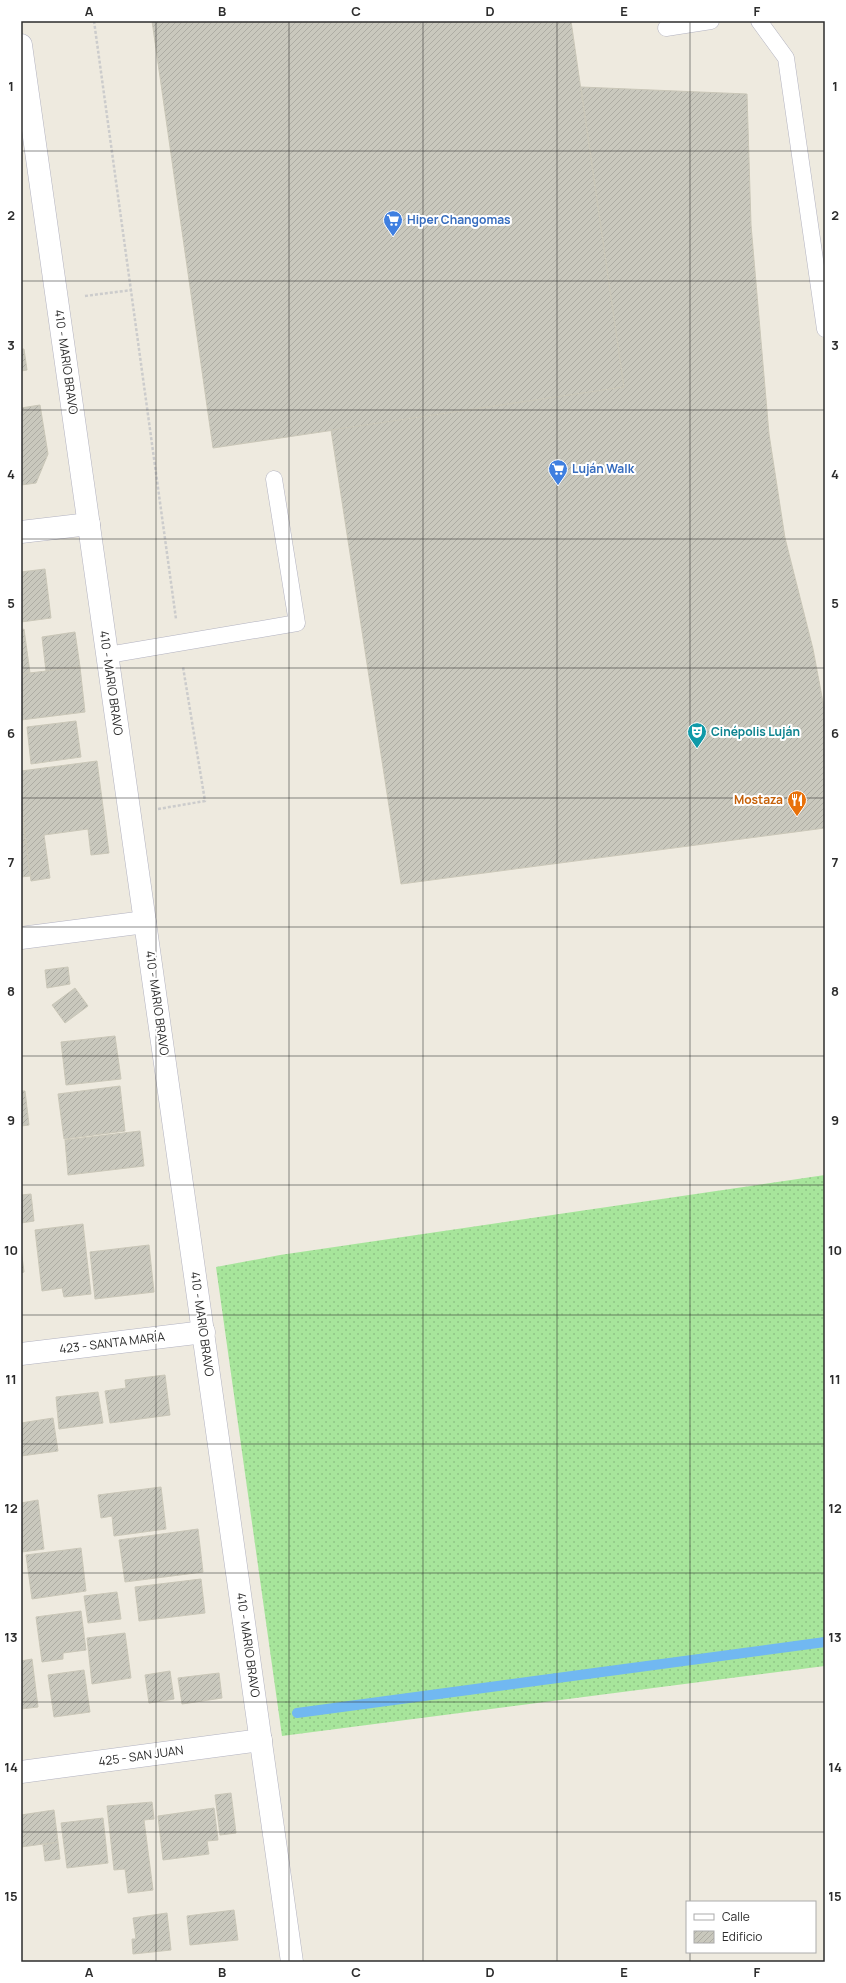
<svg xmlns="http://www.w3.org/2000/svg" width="846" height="1983" viewBox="0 0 846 1983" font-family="Manrope,sans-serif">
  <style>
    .grass { fill: url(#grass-dots) }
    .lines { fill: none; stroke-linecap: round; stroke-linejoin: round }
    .stream { stroke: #71b8f1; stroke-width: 10 }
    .building { fill: url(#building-hatch); stroke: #cac7b8 }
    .service-casing { stroke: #b2b2c0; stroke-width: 17 }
    .minor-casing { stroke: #b2b2c0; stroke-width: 23 }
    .tertiary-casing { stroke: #b2b2c0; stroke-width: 23 }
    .path { stroke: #ccc; stroke-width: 2.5; stroke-dasharray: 3 2; stroke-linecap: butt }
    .service { stroke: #fff; stroke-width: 16 }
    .minor { stroke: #fff; stroke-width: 22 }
    .tertiary { stroke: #fff; stroke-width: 22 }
    .grid { fill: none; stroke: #2c2c2c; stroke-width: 1; stroke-opacity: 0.55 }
    .labels { text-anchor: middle; stroke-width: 4; stroke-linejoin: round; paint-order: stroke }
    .shop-label { font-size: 12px; font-weight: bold; fill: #366cbe; stroke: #fff; text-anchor: start }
    .street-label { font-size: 12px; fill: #2c2c2c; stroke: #fff }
    .culture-label { font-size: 12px; font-weight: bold; fill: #0d838f; stroke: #fff; text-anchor: start }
    .food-label { font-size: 12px; font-weight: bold; fill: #c56008; stroke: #fff; text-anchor: end }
    .neatline { fill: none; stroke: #2c2c2c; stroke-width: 1.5 }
    .grid-label { font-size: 13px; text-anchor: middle; font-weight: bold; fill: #2c2c2c }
  </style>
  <defs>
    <pattern id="grass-dots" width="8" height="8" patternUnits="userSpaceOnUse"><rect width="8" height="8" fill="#a7e59b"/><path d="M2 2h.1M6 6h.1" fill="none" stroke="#90c586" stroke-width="1.8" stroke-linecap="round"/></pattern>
    <pattern id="building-hatch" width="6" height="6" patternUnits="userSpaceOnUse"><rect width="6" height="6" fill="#c9c8bd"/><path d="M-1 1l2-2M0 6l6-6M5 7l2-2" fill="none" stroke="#adaca3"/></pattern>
  </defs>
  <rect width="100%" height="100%" fill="#eeeadf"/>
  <polygon class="grass" points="825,1175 825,1666 282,1736 216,1267 280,1255"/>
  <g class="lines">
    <polyline class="stream" points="297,1713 825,1642"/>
  </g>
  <g class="building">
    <polygon points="152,21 571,21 624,387 213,448"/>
    <polygon points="581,87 747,94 751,225 769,434 785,538 813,649 825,713 825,828 401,884 331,430 624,387"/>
    <polygon points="21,349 24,349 27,370 21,371"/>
    <polygon points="40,405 48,454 36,483 21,485 21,408"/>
    <polygon points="45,569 51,618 21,622 21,572"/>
    <polygon points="24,629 30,673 21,674 21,630"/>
    <polygon points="75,632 80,667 46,671 42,637"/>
    <polygon points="80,667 85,712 21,720 21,674"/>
    <polygon points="76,721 81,757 31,764 27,727"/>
    <polygon points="97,761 109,853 91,855 88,829 44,835 50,878 31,881 21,807 21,771"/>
    <polygon points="21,807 26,842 21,843"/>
    <polygon points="26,842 30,876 21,877 21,843"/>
    <polygon points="68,967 70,984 47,988 45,970"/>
    <polygon points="75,988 88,1006 65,1023 52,1005"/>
    <polygon points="115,1036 121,1079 66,1085 61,1042"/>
    <polygon points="120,1086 125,1131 64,1139 58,1094"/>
    <polygon points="21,1091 25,1091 29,1125 21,1126"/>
    <polygon points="140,1131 144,1166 68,1175 65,1140"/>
    <polygon points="31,1194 34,1221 21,1223 21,1195"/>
    <polygon points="83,1224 91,1294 64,1297 62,1288 42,1291 35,1230"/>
    <polygon points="149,1245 154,1292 95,1299 90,1252"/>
    <polygon points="21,1248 24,1272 21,1273"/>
    <polygon points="165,1375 170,1415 110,1423 105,1391 126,1388 125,1380"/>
    <polygon points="98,1392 103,1423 59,1429 56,1397"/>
    <polygon points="53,1418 58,1451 21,1456 21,1423"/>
    <polygon points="161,1487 166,1529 114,1536 112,1516 101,1518 98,1495"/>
    <polygon points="38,1500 44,1549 22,1552 21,1503"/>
    <polygon points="198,1529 203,1572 125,1582 119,1540"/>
    <polygon points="81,1548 86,1591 32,1599 26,1555"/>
    <polygon points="201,1579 205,1613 139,1621 135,1587"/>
    <polygon points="117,1592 121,1619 88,1623 84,1596"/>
    <polygon points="81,1611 86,1650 63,1653 63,1659 42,1662 36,1617"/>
    <polygon points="125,1633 131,1678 92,1684 87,1638"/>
    <polygon points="32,1659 38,1707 21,1709 21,1661"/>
    <polygon points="84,1670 90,1712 54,1717 48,1675"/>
    <polygon points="170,1671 174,1699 149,1703 145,1675"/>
    <polygon points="219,1673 222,1698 182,1704 178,1678"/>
    <polygon points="231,1793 236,1833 220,1835 215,1795"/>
    <polygon points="152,1802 154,1819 144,1820 153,1890 128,1893 125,1869 114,1870 107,1806"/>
    <polygon points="214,1808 218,1840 207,1841 209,1854 163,1860 158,1816"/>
    <polygon points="54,1810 58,1842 21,1847 21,1815"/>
    <polygon points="103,1818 108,1863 67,1868 61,1823"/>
    <polygon points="58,1842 60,1859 45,1861 43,1845"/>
    <polygon points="234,1910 238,1940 190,1945 187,1916"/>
    <polygon points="167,1913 171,1950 133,1954 132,1939 136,1939 133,1918"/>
  </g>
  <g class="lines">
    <g class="service-casing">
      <g id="service">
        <polyline points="759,21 786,58 825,329"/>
        <polyline points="666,28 711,21"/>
        <polyline points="108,655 297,623 274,479"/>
      </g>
    </g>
    <g class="minor-casing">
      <g id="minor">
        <polyline points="21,532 89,524"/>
        <polyline points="21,938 145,922"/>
        <polyline points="21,1354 204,1332"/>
        <polyline points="21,1772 261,1740"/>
      </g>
    </g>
    <g class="tertiary-casing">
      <polyline id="tertiary" points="21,45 292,1962"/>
    </g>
    <g class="path">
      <polyline points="94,21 176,619"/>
      <polyline points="85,296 132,290"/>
      <polyline points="158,809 205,801 183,667"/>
    </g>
    <use href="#service" class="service"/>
    <use href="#minor" class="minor"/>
    <use href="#tertiary" class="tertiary"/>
  </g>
  <path class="grid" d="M156 21V1962M289 21V1962M423 21V1962M557 21V1962M690 21V1902M21 151H825M21 281H825M21 410H825M21 539H825M21 668H825M21 798H825M21 927H825M21 1056H825M21 1185H825M21 1315H825M21 1444H825M21 1573H825M21 1702H825M21 1832H825M690 1952V1962"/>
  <defs>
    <g id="supermarket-pin" transform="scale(1)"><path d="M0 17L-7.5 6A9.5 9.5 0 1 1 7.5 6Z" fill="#3f7fe0" stroke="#fff"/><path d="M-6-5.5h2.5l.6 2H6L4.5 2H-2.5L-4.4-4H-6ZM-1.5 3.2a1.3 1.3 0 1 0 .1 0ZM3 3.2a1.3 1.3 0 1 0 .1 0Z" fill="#fff"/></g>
    <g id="theatre-pin" transform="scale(1)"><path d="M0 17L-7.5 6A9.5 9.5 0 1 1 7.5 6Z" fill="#0f9aa8" stroke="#fff"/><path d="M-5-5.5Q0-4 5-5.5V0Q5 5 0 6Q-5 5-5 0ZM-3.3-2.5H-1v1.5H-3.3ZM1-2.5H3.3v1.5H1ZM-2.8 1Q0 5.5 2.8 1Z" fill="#fff"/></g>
    <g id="restaurant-pin" transform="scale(1)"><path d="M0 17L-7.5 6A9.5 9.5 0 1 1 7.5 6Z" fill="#e8710a" stroke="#fff"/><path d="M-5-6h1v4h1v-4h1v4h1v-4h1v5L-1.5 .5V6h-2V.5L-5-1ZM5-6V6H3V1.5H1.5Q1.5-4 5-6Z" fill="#fff"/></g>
  </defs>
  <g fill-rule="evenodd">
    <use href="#supermarket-pin" x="393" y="220"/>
    <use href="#supermarket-pin" x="558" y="469"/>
    <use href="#theatre-pin" x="697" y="732"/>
    <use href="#restaurant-pin" x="797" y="800"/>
  </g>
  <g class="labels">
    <g class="shop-label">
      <text x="407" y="224">Hiper Changomas</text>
      <text x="572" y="473">Luján Walk</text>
    </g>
    <g class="street-label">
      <text transform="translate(66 362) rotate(82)" y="4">410 - MARIO BRAVO</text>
      <text transform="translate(111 683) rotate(82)" y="4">410 - MARIO BRAVO</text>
      <text transform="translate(157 1003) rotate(82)" y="4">410 - MARIO BRAVO</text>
      <text transform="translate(202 1324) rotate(82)" y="4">410 - MARIO BRAVO</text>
      <text transform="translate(112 1343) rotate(-7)" y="4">423 - SANTA MARÍA</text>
      <text transform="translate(248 1645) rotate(82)" y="4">410 - MARIO BRAVO</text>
      <text transform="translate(141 1756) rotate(-8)" y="4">425 - SAN JUAN</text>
    </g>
    <g class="culture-label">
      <text x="711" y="736">Cinépolis Luján</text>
    </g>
    <g class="food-label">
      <text x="783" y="804">Mostaza</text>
    </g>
  </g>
  <rect width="846" height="1983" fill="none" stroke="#ffffff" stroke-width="44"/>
  <rect x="686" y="1901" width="130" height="52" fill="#ffffff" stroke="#ababab"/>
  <rect x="694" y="1914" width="20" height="6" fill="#ffffff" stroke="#ababab"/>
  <text x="722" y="1921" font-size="12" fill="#2c2c2c">Calle</text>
  <rect x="694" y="1931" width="20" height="12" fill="url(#building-hatch)" stroke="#ababab"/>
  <text x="722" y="1941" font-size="12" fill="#2c2c2c">Edificio</text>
  <rect x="22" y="22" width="802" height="1939" class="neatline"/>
  <g class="grid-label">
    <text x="89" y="16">A</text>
    <text x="222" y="16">B</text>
    <text x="356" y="16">C</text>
    <text x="490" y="16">D</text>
    <text x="624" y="16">E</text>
    <text x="757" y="16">F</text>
    <text x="11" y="91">1</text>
    <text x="835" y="91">1</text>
    <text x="11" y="220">2</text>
    <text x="835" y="220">2</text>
    <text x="11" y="350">3</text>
    <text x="835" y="350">3</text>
    <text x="11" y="479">4</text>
    <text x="835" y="479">4</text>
    <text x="11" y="608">5</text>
    <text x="835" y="608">5</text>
    <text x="11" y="738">6</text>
    <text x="835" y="738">6</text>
    <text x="11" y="867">7</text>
    <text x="835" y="867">7</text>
    <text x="11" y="996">8</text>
    <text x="835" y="996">8</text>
    <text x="11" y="1125">9</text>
    <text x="835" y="1125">9</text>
    <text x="11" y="1255">10</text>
    <text x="835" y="1255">10</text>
    <text x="11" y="1384">11</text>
    <text x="835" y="1384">11</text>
    <text x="11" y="1513">12</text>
    <text x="835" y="1513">12</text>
    <text x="11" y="1642">13</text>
    <text x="835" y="1642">13</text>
    <text x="11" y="1772">14</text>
    <text x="835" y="1772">14</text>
    <text x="11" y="1901">15</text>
    <text x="835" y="1901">15</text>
    <text x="89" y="1977">A</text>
    <text x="222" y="1977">B</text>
    <text x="356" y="1977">C</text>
    <text x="490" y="1977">D</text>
    <text x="624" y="1977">E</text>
    <text x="757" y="1977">F</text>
  </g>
</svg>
